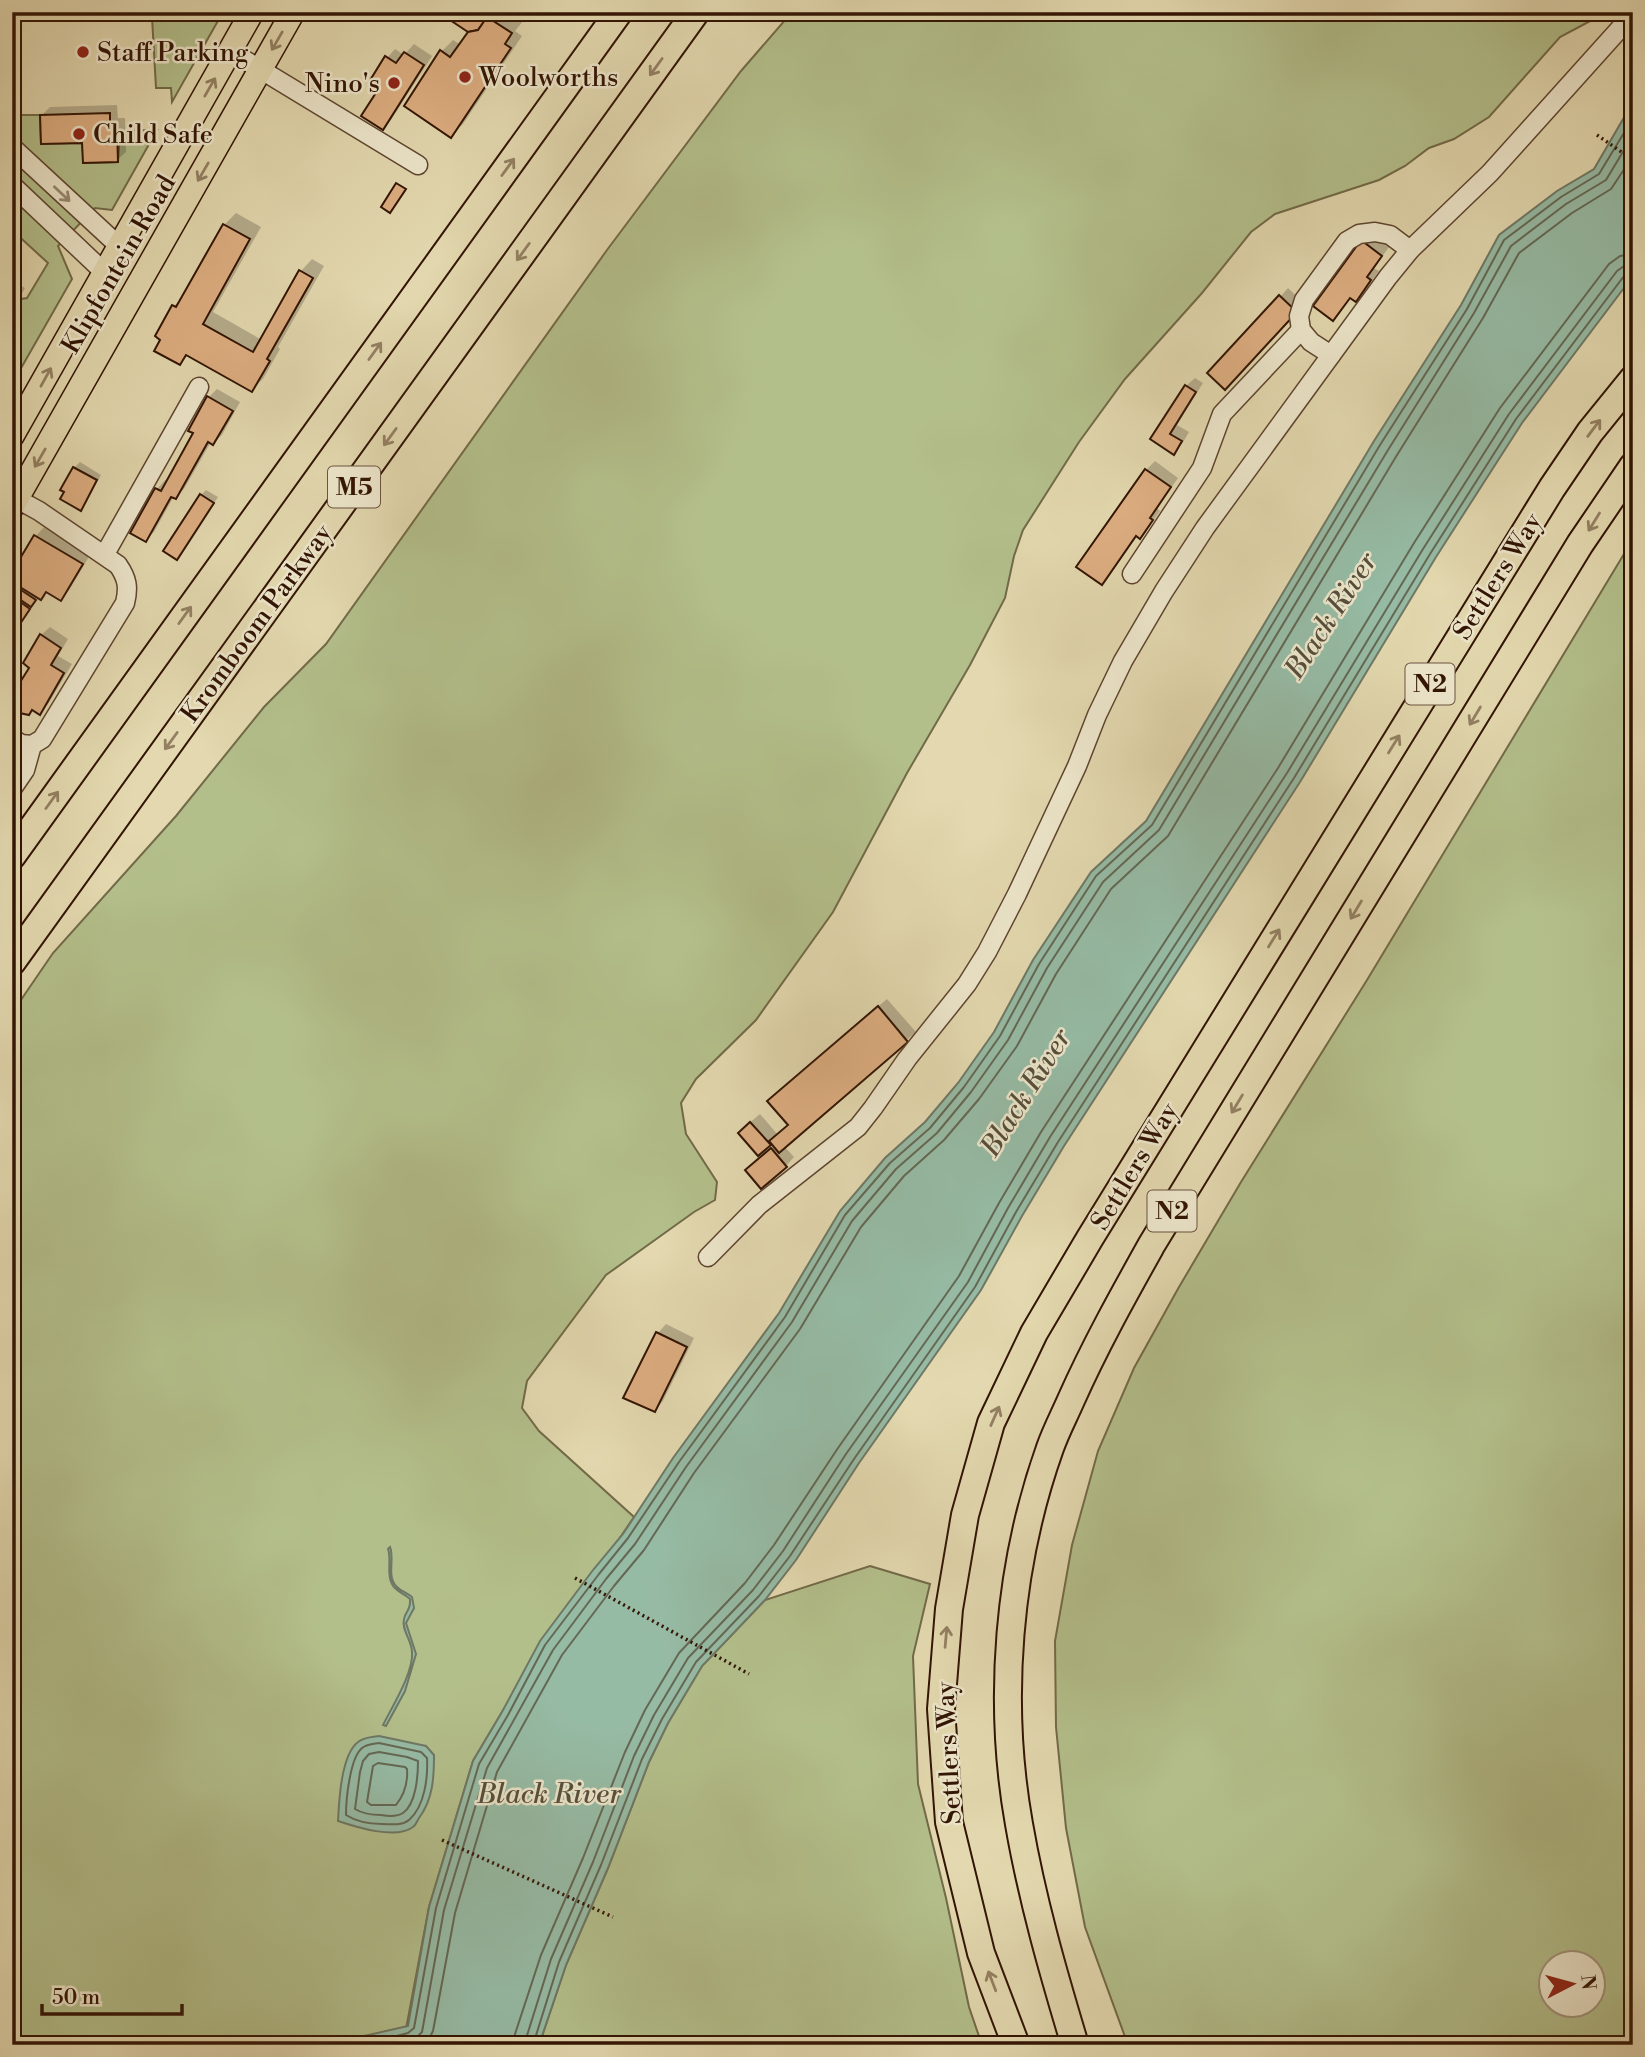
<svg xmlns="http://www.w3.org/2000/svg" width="1645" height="2057" viewBox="0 0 1645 2057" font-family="'Libre Bodoni',serif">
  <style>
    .green { fill: #b3bf8b; stroke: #726a48; stroke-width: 2; fill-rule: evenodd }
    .water { fill: #96bba5; stroke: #6e7865; stroke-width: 2 }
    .shadow { fill: #0003 }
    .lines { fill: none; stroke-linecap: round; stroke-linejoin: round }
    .shore { stroke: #646854; stroke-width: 2 }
    .building { fill: #ddae81; stroke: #321404; stroke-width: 2 }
    .minor-casing { stroke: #5e452f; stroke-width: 21 }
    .major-casing { stroke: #321404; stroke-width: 26 }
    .highway-casing { stroke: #321404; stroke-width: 30 }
    .path { stroke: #321404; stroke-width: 3.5; stroke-dasharray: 2 3.5; stroke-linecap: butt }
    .minor { stroke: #ede6cb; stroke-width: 18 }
    .major { stroke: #e3d8af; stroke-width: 23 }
    .highway { stroke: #e3d8af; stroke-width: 26 }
    .oneway { stroke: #938062 }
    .oneway2 { stroke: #998871 }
    .poi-dot { fill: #8f2418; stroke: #ede6cb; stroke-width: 2.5 }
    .labels { text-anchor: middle; stroke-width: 5; stroke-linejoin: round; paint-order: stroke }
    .shield { fill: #ede6cb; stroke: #6a5340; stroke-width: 2 }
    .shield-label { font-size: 24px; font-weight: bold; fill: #321404 }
    .poi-label { font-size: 26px; fill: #321404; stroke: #ede6cb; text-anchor: start }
    .street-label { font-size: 26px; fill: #321404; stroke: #ede6cb }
    .water-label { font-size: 28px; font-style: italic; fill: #554e3c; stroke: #ede6cb }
  </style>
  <rect width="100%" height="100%" fill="#e3d8af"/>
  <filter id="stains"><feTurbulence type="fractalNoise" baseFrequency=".00286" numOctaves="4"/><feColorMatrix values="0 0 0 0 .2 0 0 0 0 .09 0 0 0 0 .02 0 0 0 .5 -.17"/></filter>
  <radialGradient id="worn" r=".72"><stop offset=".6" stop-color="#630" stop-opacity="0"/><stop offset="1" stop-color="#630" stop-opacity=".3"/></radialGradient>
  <g class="green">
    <polygon points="200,12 223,12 172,102 171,88 156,88 152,17 200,14"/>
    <polygon points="792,12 1607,12 1560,37 1489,117 1454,139 1429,148 1405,166 1379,180 1275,214 1251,232 1202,293 1125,379 1079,442 1023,530 1014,556 1005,598 970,665 907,773 833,912 756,1020 696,1079 681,1103 686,1134 717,1182 715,1200 694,1212 606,1275 527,1381 522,1408 539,1431 634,1517 502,1712 473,1761 429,1907 403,2045 12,2045 12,1013 53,953 176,816 264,707 326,644 607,250 741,71"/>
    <polygon points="12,111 18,115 40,115 41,144 82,143 84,163 118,162 120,131 157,130 112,210 95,208 58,246 72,279 12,384 12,304 15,300 27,298 48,263 12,230"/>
    <path d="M1633 539V2045H1128L1085 1927 1066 1828 1056 1727 1055 1641 1072 1545 1098 1451 1134 1368 1179 1287 1241 1182 1367 980ZM1592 1962V2004H1550V1962Z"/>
    <polygon points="870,1566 930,1584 913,1656 918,1784 946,1898 969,2007 982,2045 539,2045 566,1965 608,1868 649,1762 668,1723 702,1666 765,1600"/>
  </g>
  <g class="water">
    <polygon points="1633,102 1633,276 1522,423 1436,557 1300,782 1064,1146 1022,1216 981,1290 859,1463 796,1560 765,1600 702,1666 668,1723 649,1762 608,1868 566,1965 539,2045 349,2045 364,2036 408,2026 429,1907 473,1761 502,1712 540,1641 593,1570 623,1534 673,1458 779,1313 840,1211 885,1158 925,1122 958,1083 994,1032 1033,960 1091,872 1146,821 1374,441 1461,305 1499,235 1557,191 1594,169"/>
    <path d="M390 1547C395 1559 386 1577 397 1587 401 1591 407 1593 412 1597L414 1608 406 1623 416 1654 405 1691 386 1726 383 1725C392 1707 414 1672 412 1652 412 1641 401 1629 404 1619 406 1610 411 1611 410 1599 405 1594 395 1591 392 1584 386 1574 392 1560 388 1549Z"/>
    <path d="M379 1736 426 1746 434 1755C434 1778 433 1799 419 1818 417 1821 416 1825 413 1827 396 1840 356 1827 338 1821 339 1801 341 1755 358 1742 364 1737 372 1737 379 1736Z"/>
  </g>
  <g class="shadow">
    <polygon points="442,12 491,12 489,16 490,17 495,12 509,12 523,21 515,31 522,36 463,124 451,135 441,52 453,40 461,45 470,31"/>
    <polygon points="414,44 432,56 391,120 383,128 387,58 395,49 404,55"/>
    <polygon points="117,105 118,118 125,118 126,152 117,160 41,116 50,107"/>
    <polygon points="236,213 261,227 213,312 262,340 301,271 312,259 324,266 278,347 280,349 263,379 251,390 188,354 180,363 174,306 184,296 224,225"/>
    <polygon points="1370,233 1389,247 1374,268 1379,271 1364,291 1355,300 1351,297 1333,318 1315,305"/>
    <polygon points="12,276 22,282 20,285 25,288 12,311"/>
    <polygon points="1288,288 1304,303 1234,379 1280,297"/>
    <polygon points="1195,378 1203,383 1177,425 1189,432 1182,444 1173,452 1152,439 1186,386"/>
    <polygon points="217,389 240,402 222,435 213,443 211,442 184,489 175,497 174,496 154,532 146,540 132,532 157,489 165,480 168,482 195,433 209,397"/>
    <polygon points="1155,461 1178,478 1157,508 1160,511 1148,528 1140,537 1138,535 1110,574 1102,583 1079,566 1146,470"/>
    <polygon points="80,462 101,475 86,503 81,508 62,490 74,468"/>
    <polygon points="206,490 218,497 182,552 177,558 201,495"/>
    <polygon points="44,527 90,555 69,590 61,599 48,591 41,597 38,595 12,636 12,585 15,582 12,575 36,536"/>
    <polygon points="50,627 68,639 58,656 72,664 48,704 39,713 31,667 41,635"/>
    <polygon points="12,731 33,745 12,774"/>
    <polygon points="887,999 916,1032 784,1146 794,1157 786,1166 756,1162 775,1145 772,1141 758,1154 748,1124 760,1114 778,1135 790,1124 778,1092"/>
    <polygon points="666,1324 694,1338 663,1401 655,1410 626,1397 658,1333"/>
  </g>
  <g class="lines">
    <g class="shore">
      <path d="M379 1743 421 1752 427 1758C428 1777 425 1806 409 1820 402 1826 391 1824 382 1824 369 1824 357 1822 346 1815 346 1799 350 1758 362 1748 367 1744 373 1744 379 1743Z"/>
      <path d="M379 1752 407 1757 418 1761C418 1776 416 1804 403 1813 397 1817 387 1816 381 1815 371 1815 363 1814 355 1809L360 1772 363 1761 369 1754Z"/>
      <path d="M378 1763 405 1767 407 1769C408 1782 404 1795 396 1805H371L367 1802 373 1766Z"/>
      <polyline points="363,2045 408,2033 414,2028 436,1908 479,1764 508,1715 545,1645 599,1574 628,1538 679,1462 785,1317 845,1215 890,1163 930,1128 964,1087 1000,1036 1039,964 1096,876 1152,825 1380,445 1467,309 1504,240 1561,197 1599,174 1633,118"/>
      <polyline points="397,2045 414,2040 422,2032 444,1910 487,1768 553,1650 606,1579 635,1544 686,1467 792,1322 852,1221 896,1169 937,1133 971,1092 1008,1040 1047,968 1103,882 1159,830 1388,450 1474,313 1511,246 1566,204 1606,180 1633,135"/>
      <polyline points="426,2045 433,2031 455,1913 497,1772 562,1655 614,1586 644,1550 694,1473 800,1329 861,1227 904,1176 944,1140 979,1099 1017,1046 1056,974 1111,889 1168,836 1397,455 1483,318 1519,253 1572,213 1611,189 1633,156"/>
      <polyline points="514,2045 515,2034 541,1955 583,1858 625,1752 645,1710 679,1653 745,1583 774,1545 838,1448 959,1276 999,1203 1041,1132 1278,768 1414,543 1500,408 1609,264 1620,256 1633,254"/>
      <polyline points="524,2045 551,1959 593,1862 634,1756 654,1715 688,1658 753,1590 783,1551 846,1454 968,1282 1008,1208 1050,1137 1287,773 1423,549 1509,414 1617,271 1624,266 1633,264"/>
      <polyline points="533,2045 559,1962 601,1865 642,1759 662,1719 696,1662 759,1596 790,1556 854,1459 975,1287 1016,1212 1058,1142 1294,778 1430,554 1516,419 1624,276 1633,273"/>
    </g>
  </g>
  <g class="building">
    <polygon points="166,12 200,12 200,14 166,16"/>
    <polygon points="438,12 491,12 478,30 468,32"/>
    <polygon points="487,17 512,33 505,44 511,48 451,138 404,106 440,50 450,57 468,32 478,30"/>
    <polygon points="404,52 424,65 383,130 361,116 379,88 369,82 385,56 396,63"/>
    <polygon points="110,113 110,126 117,126 118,162 83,163 82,143 41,144 40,115"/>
    <polygon points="396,183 406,189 390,213 381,207"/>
    <polygon points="223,224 250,239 203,324 253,352 299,270 313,278 267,359 270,361 252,392 186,355 180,365 154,351 160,340 155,336 172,305 176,307"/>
    <polygon points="1361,240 1382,256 1367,277 1371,280 1356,302 1350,298 1333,321 1313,306"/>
    <polygon points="1279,295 1297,312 1225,390 1207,373"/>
    <polygon points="1185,385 1196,392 1170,434 1182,441 1174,455 1150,439"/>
    <polygon points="207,396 233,411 213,445 208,442 176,499 171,497 146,542 130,533 155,488 161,491 193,433 188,431"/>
    <polygon points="73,467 97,480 81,511 60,499 64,492 60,490"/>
    <polygon points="1145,469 1171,487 1150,518 1153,520 1140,539 1136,536 1102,585 1076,567"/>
    <polygon points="200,494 214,503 177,560 163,551"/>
    <polygon points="34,535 83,564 61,601 46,592 41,600 12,582 12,572"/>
    <polygon points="12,584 36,600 31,607 12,594"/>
    <polygon points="12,596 30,609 12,636"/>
    <polygon points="40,634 61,648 51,665 64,673 40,715 32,710 29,715 15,712 18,705 12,702 12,695 29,668 23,663"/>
    <polygon points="878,1006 908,1042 779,1153 769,1141 788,1125 767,1101"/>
    <polygon points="750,1122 771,1145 758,1156 738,1133"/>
    <polygon points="771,1148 787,1167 761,1189 745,1170"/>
    <polygon points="656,1332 687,1347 655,1412 623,1398"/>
  </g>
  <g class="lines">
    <g class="minor-casing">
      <g id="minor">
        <polyline points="230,51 418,165"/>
        <polyline points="12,147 119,246"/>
        <polyline points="12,185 105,273"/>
        <polyline points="1331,355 1311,342 1301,330 1299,316 1304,300 1347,241 1359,234 1375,232 1390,235 1410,250"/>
        <polyline points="105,554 199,387"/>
        <polyline points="1132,574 1202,468 1222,414 1301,330"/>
        <path d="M12 738 21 744 32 745 42 739 125 603C129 587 127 578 118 565L39 511 17 499"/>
        <polyline points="12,789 25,770 32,745"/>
        <polyline points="708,1257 759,1205 858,1127 873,1108 907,1059 967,984 987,952 1017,894 1077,766 1097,715 1123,661 1164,591 1205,528 1388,277 1410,250 1490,173 1633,14"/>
      </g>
    </g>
    <g class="major-casing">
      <g id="major">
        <polyline points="12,436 252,12"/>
        <polyline points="12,507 293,12"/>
      </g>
    </g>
    <g class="highway-casing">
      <g id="highway">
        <polyline points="12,856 619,12"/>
        <polyline points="12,962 696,12"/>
        <polyline points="1016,2045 981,1953 949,1822 941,1709 949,1609 965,1515 991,1423 1034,1333 1090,1238 1552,488 1590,432 1633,379"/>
        <path d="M1075 2045C1053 1972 1032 1899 1019 1824 997 1701 1008 1566 1050 1448 1056 1431 1064 1416 1071 1400 1095 1346 1123 1296 1152 1244L1580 544 1633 466"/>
      </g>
    </g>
    <g class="path">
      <polyline points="1597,135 1633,160"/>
      <polyline points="575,1578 749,1674"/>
      <polyline points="442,1840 613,1917"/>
    </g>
    <use href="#minor" class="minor"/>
    <use href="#major" class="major"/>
    <use href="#highway" class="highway"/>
  </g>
  <defs><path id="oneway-shaft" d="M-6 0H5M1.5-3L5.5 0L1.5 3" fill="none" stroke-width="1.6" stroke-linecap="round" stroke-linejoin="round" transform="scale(1.75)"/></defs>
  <g class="oneway">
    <use href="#oneway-shaft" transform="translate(277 41) rotate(120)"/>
    <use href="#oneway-shaft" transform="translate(656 67) rotate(126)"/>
    <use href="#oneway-shaft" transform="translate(210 87) rotate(-60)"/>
    <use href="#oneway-shaft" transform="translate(508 167) rotate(-54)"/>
    <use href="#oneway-shaft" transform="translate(203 172) rotate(120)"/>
    <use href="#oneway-shaft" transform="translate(523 252) rotate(126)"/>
    <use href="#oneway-shaft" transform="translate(375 351) rotate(-54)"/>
    <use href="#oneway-shaft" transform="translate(46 377) rotate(-61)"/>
    <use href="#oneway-shaft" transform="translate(1594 428) rotate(-53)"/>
    <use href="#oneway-shaft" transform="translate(390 437) rotate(126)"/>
    <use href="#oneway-shaft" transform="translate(40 458) rotate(120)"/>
    <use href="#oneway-shaft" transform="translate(1594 522) rotate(122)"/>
    <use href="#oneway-shaft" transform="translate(185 615) rotate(-54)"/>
    <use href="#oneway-shaft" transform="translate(1475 716) rotate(121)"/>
    <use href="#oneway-shaft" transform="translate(171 741) rotate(126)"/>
    <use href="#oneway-shaft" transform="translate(1394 744) rotate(-58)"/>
    <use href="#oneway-shaft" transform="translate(52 800) rotate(-54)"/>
    <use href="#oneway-shaft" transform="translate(1356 910) rotate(121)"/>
    <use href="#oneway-shaft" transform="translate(1274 938) rotate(-58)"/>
    <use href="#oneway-shaft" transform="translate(1237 1104) rotate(121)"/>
    <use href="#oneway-shaft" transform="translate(995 1416) rotate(-66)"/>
    <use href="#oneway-shaft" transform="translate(946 1637) rotate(-85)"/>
    <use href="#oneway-shaft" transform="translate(992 1981) rotate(-111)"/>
  </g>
  <use class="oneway2" href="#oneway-shaft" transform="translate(62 194) rotate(43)"/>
  <g class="poi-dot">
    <circle cx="83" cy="52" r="7"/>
    <circle cx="465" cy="77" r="7"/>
    <circle cx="394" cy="83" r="7"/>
    <circle cx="79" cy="134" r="7"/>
  </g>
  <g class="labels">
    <g class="shield">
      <rect x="328" y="466.5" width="52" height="41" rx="5"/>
      <rect x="1405.5" y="663.5" width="49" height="41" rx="5"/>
      <rect x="1147.5" y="1190.5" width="49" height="41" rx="5"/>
    </g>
    <g class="shield-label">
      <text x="354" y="495">M5</text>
      <text x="1430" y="692">N2</text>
      <text x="1172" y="1219">N2</text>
    </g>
    <g class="poi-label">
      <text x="97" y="61">Staff Parking</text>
      <text x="479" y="86">Woolworths</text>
      <text x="380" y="92" text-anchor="end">Nino's</text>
      <text x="93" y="143">Child Safe</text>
    </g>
    <g class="street-label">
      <text transform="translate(118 264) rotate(-60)" y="9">Klipfontein Road</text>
      <text transform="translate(1497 576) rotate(-58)" y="9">Settlers Way</text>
      <text transform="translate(256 623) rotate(-54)" y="9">Kromboom Parkway</text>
      <text transform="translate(1134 1166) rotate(-59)" y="9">Settlers Way</text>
      <text transform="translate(948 1753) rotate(-93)" y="9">Settlers Way</text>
    </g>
    <g class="water-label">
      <text transform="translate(1330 615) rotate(-57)" y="10">Black River</text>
      <text transform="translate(1025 1092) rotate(-58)" y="10">Black River</text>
      <text x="549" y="1803">Black River</text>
    </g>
  </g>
  <rect width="1645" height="2057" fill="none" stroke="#e3d8af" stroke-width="42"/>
  <rect x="14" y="14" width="1617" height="2029" fill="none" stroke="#321404" stroke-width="3.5"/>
  <rect x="21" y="21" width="1603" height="2015" fill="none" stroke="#321404" stroke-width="2"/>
  <g transform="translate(1572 1984) rotate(84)"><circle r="33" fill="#ede6cb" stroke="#a2927b" stroke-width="2"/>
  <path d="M0-5L12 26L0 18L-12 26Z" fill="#8f2418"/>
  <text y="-10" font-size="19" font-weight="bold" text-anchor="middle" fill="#321404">N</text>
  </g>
  <path d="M42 2004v10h140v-10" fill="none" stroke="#321404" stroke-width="3.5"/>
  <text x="52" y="2004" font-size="21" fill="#321404" stroke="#ede6cb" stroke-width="5" paint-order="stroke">50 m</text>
  <rect width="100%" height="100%" filter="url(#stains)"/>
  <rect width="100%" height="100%" fill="url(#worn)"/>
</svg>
